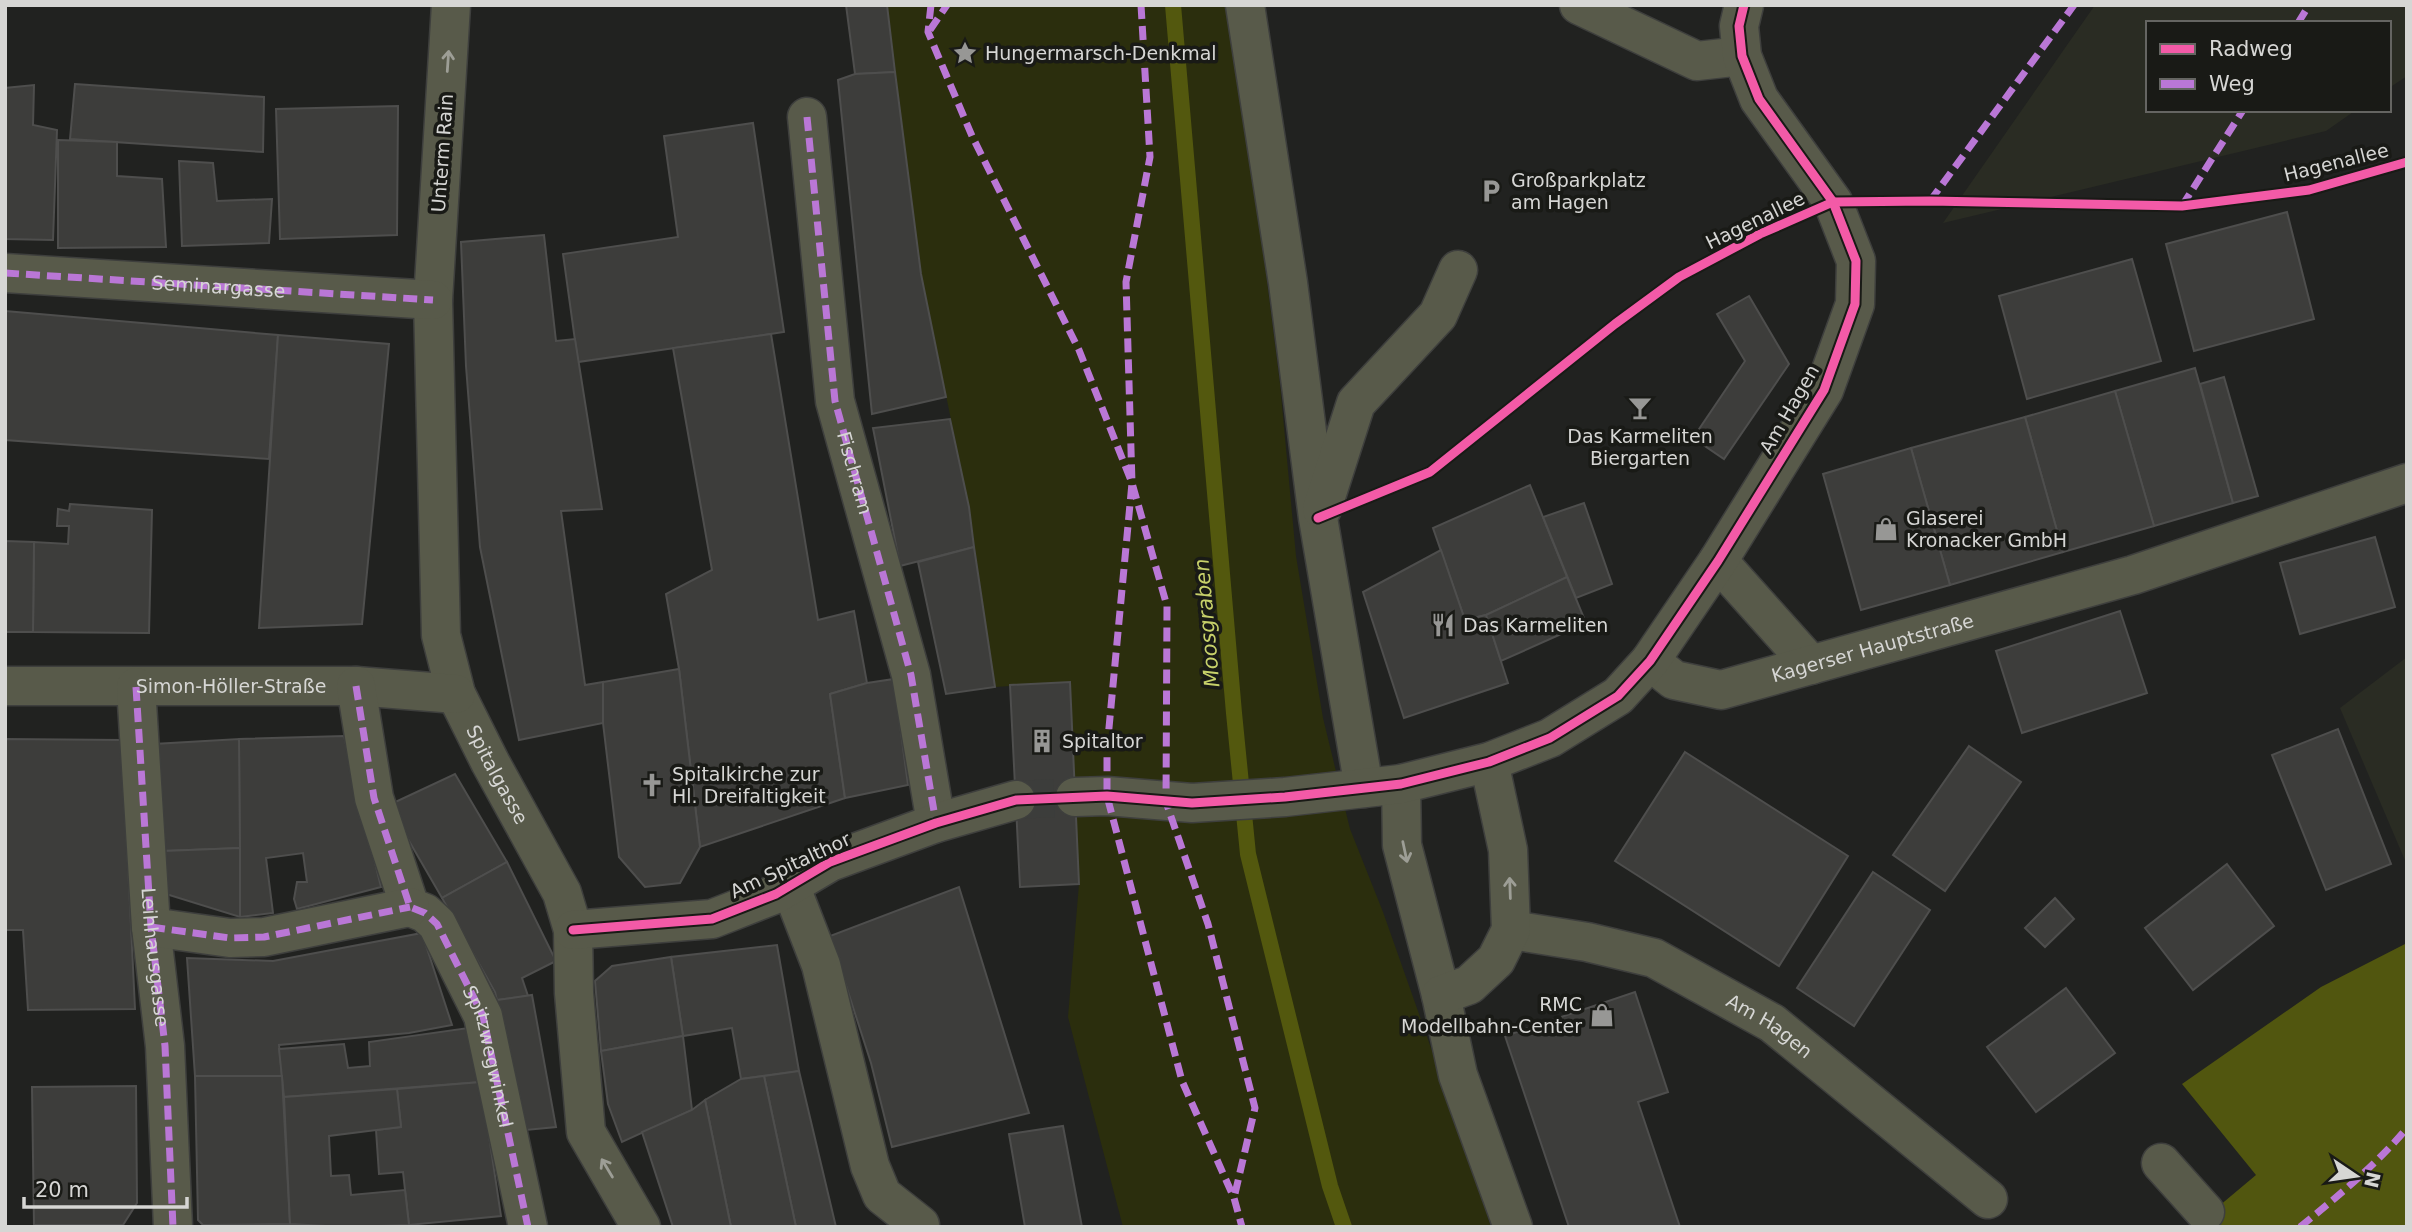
<svg xmlns="http://www.w3.org/2000/svg" width="2412" height="1232" viewBox="0 0 2412 1232" font-family="'DejaVu Sans',sans-serif">
  <style>
    .built { fill: #2a2c23 }
    .green { fill: #2b2e0d }
    .forest { fill: #51560f }
    .lines { fill: none; stroke-linecap: round; stroke-linejoin: round }
    .stream { stroke: #53580e; stroke-width: 16 }
    .building { fill: #3d3d3b; stroke: #4e4e4d; stroke-width: 2 }
    .minor-tunnel { stroke: #3c3d3b; stroke-width: 38; stroke-dasharray: 38 19; stroke-linecap: butt }
    .minor-casing { stroke: #3e3f3d; stroke-width: 41 }
    .minor { stroke: #585a4a; stroke-width: 38 }
    .quiet { stroke: #ba77d6; stroke-width: 7; stroke-dasharray: 14 7; stroke-linecap: butt }
    .cycleway-casing { stroke: #191a16; stroke-width: 13 }
    .cycleway { stroke: #f35aa7; stroke-width: 9 }
    .oneway { stroke: #9d9e96 }
    .labels { text-anchor: middle; stroke-width: 7; stroke-linejoin: round; paint-order: stroke }
    .poi-label { font-size: 19px; fill: #d6d6d4; stroke: #191a16; text-anchor: start }
    .street-label { font-size: 19px; fill: #d6d6d4; stroke: #191a16 }
    .water-label { font-size: 21px; font-style: italic; fill: #c7d16a; stroke: #191a16 }
  </style>
  <rect width="100%" height="100%" fill="#212220"/>
  <g class="built">
    <polygon points="2095,5 2407,5 2407,76 2389,88 2389,23 2148,23 2148,110 2356,110 2326,131 1943,223"/>
    <polygon points="2407,657 2407,865 2340,708"/>
  </g>
  <polygon class="green" points="887,5 1232,5 1280,384 1296,556 1323,718 1350,829 1383,912 1455,1116 1491,1227 1123,1227 1068,1017 1079,884 1070,682 995,687 969,507 921,274"/>
  <polygon class="forest" points="2407,943 2407,1227 2194,1227 2256,1175 2182,1084 2321,987"/>
  <g class="lines">
    <polyline class="stream" points="1173,5 1234,713 1248,854 1330,1186 1344,1227"/>
  </g>
  <g class="building">
    <polygon points="846,5 887,5 895,72 855,74"/>
    <polygon points="895,72 921,274 946,397 872,414 838,80 855,74"/>
    <polygon points="75,84 264,97 263,152 70,139"/>
    <polygon points="34,85 33,125 57,130 53,240 5,239 5,88"/>
    <polygon points="398,106 397,235 280,239 276,109"/>
    <polygon points="753,123 784,332 578,362 563,254 678,237 664,136"/>
    <polygon points="58,140 117,142 117,176 162,179 166,247 58,248"/>
    <polygon points="179,161 213,163 217,201 272,199 269,243 182,246"/>
    <polygon points="2287,212 2314,319 2194,351 2166,244"/>
    <polygon points="544,235 556,341 575,339 602,509 561,511 585,685 603,682 603,723 519,740 480,547 466,366 461,242"/>
    <polygon points="2132,259 2161,361 2027,399 1999,296"/>
    <polygon points="1749,296 1789,364 1724,459 1693,438 1745,361 1717,314"/>
    <polygon points="5,311 278,335 269,459 5,440"/>
    <polygon points="771,334 818,620 854,611 867,683 830,694 845,798 700,847 679,669 666,594 712,570 673,348"/>
    <polygon points="278,335 389,344 362,624 259,628"/>
    <polygon points="2195,368 2233,503 2154,526 2115,391"/>
    <polygon points="2224,377 2258,496 2233,503 2200,384"/>
    <polygon points="2115,391 2154,526 2063,552 2025,417"/>
    <polygon points="2025,417 2063,552 1950,585 1911,448"/>
    <polygon points="950,419 969,507 974,547 900,566 873,428"/>
    <polygon points="1911,448 1950,585 1861,610 1823,474"/>
    <polygon points="1530,485 1567,577 1486,615 1465,620 1433,528"/>
    <polygon points="1584,503 1612,584 1576,598 1543,517"/>
    <polygon points="70,504 152,510 149,633 33,632 34,542 68,544 69,526 57,526 58,509 69,511"/>
    <polygon points="2375,537 2395,607 2300,634 2280,563"/>
    <polygon points="5,541 34,542 33,632 5,632"/>
    <polygon points="974,547 995,687 946,694 918,562"/>
    <polygon points="1441,550 1465,620 1486,615 1508,683 1404,718 1363,592"/>
    <polygon points="1567,577 1586,623 1501,661 1486,615"/>
    <polygon points="2120,611 2147,693 2022,733 1996,651"/>
    <polygon points="679,669 700,847 680,883 645,887 619,857 603,723 603,682"/>
    <polygon points="894,679 908,785 845,798 830,694 867,683"/>
    <polygon points="1070,682 1079,884 1020,887 1010,685"/>
    <polygon points="2338,729 2391,864 2326,890 2272,755"/>
    <polygon points="344,736 381,887 297,909 294,899 297,882 307,882 303,853 266,858 273,913 240,917 239,739"/>
    <polygon points="5,739 122,740 135,1009 28,1010 23,930 5,930"/>
    <polygon points="239,739 240,848 163,851 154,744"/>
    <polygon points="1969,746 2021,782 1945,891 1893,855"/>
    <polygon points="1685,752 1848,856 1779,966 1615,861"/>
    <polygon points="455,774 507,862 442,898 390,808 391,804"/>
    <polygon points="240,848 240,917 166,894 163,851"/>
    <polygon points="507,862 556,961 522,978 528,996 497,1000 495,992 442,898"/>
    <polygon points="2227,864 2274,926 2193,990 2145,928"/>
    <polygon points="1873,872 1930,910 1854,1026 1797,988"/>
    <polygon points="959,887 1029,1113 892,1147 871,1063 830,936"/>
    <polygon points="2055,898 2074,919 2045,947 2025,928"/>
    <polygon points="422,933 452,1025 409,1033 279,1045 282,1076 195,1076 187,958 273,961"/>
    <polygon points="777,945 799,1071 741,1079 732,1028 683,1036 671,957"/>
    <polygon points="671,957 683,1036 601,1051 595,981 612,966"/>
    <polygon points="2066,988 2115,1053 2036,1112 1987,1047"/>
    <polygon points="1635,992 1668,1092 1638,1102 1680,1227 1569,1227 1505,1036"/>
    <polygon points="532,995 556,1127 526,1130 497,1000"/>
    <polygon points="468,1028 481,1082 284,1097 279,1049 344,1044 348,1068 370,1066 369,1042"/>
    <polygon points="683,1036 692,1110 622,1142 608,1104 601,1051"/>
    <polygon points="799,1071 836,1227 796,1227 764,1076"/>
    <polygon points="195,1076 282,1076 290,1224 203,1225 198,1220"/>
    <polygon points="764,1076 796,1227 731,1227 705,1100 741,1079"/>
    <polygon points="481,1082 501,1216 409,1225 403,1172 379,1174 376,1130 401,1127 397,1089"/>
    <polygon points="136,1086 137,1203 123,1225 34,1225 32,1087"/>
    <polygon points="397,1089 401,1127 329,1136 331,1176 349,1175 351,1195 405,1190 409,1225 345,1227 290,1224 284,1097"/>
    <polygon points="705,1100 731,1227 673,1227 642,1132 692,1110"/>
    <polygon points="1063,1126 1082,1227 1025,1227 1009,1134"/>
  </g>
  <g class="lines">
    <polyline class="minor-tunnel" points="1016,800 1075,797"/>
    <g class="minor-casing">
      <g id="minor">
        <path id="s1" d="M451 5 433 300 441 635 456 694 490 762 562 893 573 930 574 993 586 1132 641 1227"/>
        <polyline points="1245,5 1288,283 1318,518 1364,788"/>
        <polyline points="1579,5 1697,61 1742,56"/>
        <polyline points="807,117 835,401 911,675 936,823"/>
        <path id="s2" d="M5 273 433 300"/>
        <polyline points="1322,509 1356,403 1438,315 1458,270"/>
        <polyline points="1718,561 1811,665"/>
        <path id="s3" d="M1650 661 1674 680 1721 690 2133 575 2407 483"/>
        <path id="s4" d="M5 686H356L456 694"/>
        <path id="s5" d="M356 686 374 798 410 907 425 913 437 924 483 1016 528 1227"/>
        <polyline points="136,687 151,927 165,1046 173,1227"/>
        <polyline points="1401,784 1402,845 1441,995 1458,1075 1513,1227"/>
        <polyline points="1075,797 1107,796 1192,803 1285,797 1401,784 1489,762 1550,738 1618,696 1650,661 1718,561 1824,390 1855,304 1856,261 1833,202 1759,99 1742,56 1739,26 1744,5"/>
        <polyline points="790,885 821,965 870,1166 882,1195 920,1225"/>
        <polyline points="151,927 230,938 264,937 410,907"/>
        <polyline points="573,930 712,919 776,894 830,862 936,823 1016,800"/>
        <path id="s6" d="M1511 930 1587 942 1654 958 1772 1023 1988 1199"/>
        <polyline points="1441,995 1469,985 1496,960 1511,930 1508,850 1489,762"/>
        <polyline points="2161,1163 2205,1212"/>
      </g>
    </g>
    <use href="#minor" class="minor"/>
    <g class="quiet">
      <polyline points="931,5 928,32 972,136 1079,350 1132,483 1167,606 1166,802 1208,924 1255,1108 1234,1198"/>
      <polyline points="1141,5 1150,157 1126,282 1132,483 1107,749 1107,796 1182,1081 1234,1198 1242,1227"/>
      <polyline points="2298,23 2309,5"/>
      <polyline points="930,30 947,5"/>
      <path id="s7" d="M807 117 835 401 911 675 936 823"/>
      <polyline points="1930,201 2074,5"/>
      <polyline points="2182,206 2243,110"/>
      <polyline points="5,273 433,300"/>
      <polyline points="356,686 374,798 410,907 425,913 437,924 483,1016 528,1227"/>
      <path id="s8" d="M136 687 151 927 165 1046 173 1227"/>
      <polyline points="151,927 230,938 264,937 410,907"/>
      <path d="M2300 1227C2338 1196 2375 1166 2407 1128"/>
    </g>
    <g class="cycleway-casing">
      <g id="cycleway">
        <polyline points="1318,518 1430,472 1615,324 1679,277 1760,234 1833,202 1930,201 2182,206 2309,190 2407,162"/>
        <polyline points="573,930 712,919 776,894 830,862 936,823 1016,800 1107,796 1192,803 1285,797 1401,784 1489,762 1550,738 1618,696 1650,661 1718,561 1824,390 1855,304 1856,261 1833,202 1759,99 1742,56 1739,26 1744,5"/>
      </g>
    </g>
    <use href="#cycleway" class="cycleway"/>
  </g>
  <defs><path id="oneway-shaft" d="M-6 0H5M1.5-3L5.5 0L1.5 3" fill="none" stroke-width="1.6" stroke-linecap="round" stroke-linejoin="round" transform="scale(1.75)"/></defs>
  <g class="oneway">
    <use href="#oneway-shaft" transform="translate(448 61) rotate(-86)"/>
    <use href="#oneway-shaft" transform="translate(1405 852) rotate(78)"/>
    <use href="#oneway-shaft" transform="translate(1510 888) rotate(-92)"/>
    <use href="#oneway-shaft" transform="translate(607 1168) rotate(-121)"/>
  </g>
  <defs>
    <g id="sight-bare" transform="scale(1.89)"><path d="M0-6L1.8-2.2L6-1.7L2.9 1.2L3.7 5.4L0 3.3L-3.7 5.4L-2.9 1.2L-6-1.7L-1.8-2.2Z" fill="#979795" stroke="#191a16" stroke-width="2.5" paint-order="stroke"/></g>
    <g id="parking-bare" transform="scale(1.89)"><path d="M-3.5-5.5H1a3.5 3.5 0 0 1 0 7H-1V5.5H-3.5ZM-1-3.4V-.6H.8a1.4 1.4 0 0 0 0-2.8Z" fill="#979795" stroke="#191a16" stroke-width="2.5" paint-order="stroke"/></g>
    <g id="bar-bare" transform="scale(1.89)"><path d="M-6-5H6L.8 .8V4.5H3.5V6h-7V4.5H-.8V.8Z" fill="#979795" stroke="#191a16" stroke-width="2.5" paint-order="stroke"/></g>
    <g id="shop-bare" transform="scale(1.89)"><path d="M-5-2.5h2.3a2.7 3.5 0 0 1 5.4 0H5L5.5 6h-11ZM-1.5-2.5h3a1.5 2.3 0 0 0-3 0Z" fill="#979795" stroke="#191a16" stroke-width="2.5" paint-order="stroke"/></g>
    <g id="restaurant-bare" transform="scale(1.89)"><path d="M-5-6h1v4h1v-4h1v4h1v-4h1v5L-1.5 .5V6h-2V.5L-5-1ZM5-6V6H3V1.5H1.5Q1.5-4 5-6Z" fill="#979795" stroke="#191a16" stroke-width="2.5" paint-order="stroke"/></g>
    <g id="building-bare" transform="scale(1.89)"><path d="M-4-6H4V6H1V3H-1V6H-4ZM-2.5-4.3h1.7v1.8h-1.7ZM.8-4.3h1.7v1.8H.8ZM-2.5-1h1.7V.8h-1.7ZM.8-1h1.7V.8H.8Z" fill="#979795" stroke="#191a16" stroke-width="2.5" paint-order="stroke"/></g>
    <g id="church-bare" transform="scale(1.89)"><path d="M-1.2-6h2.4v3.5h3.3v2.4h-3.3V6h-2.4V-.1h-3.3v-2.4h3.3Z" fill="#979795" stroke="#191a16" stroke-width="2.5" paint-order="stroke"/></g>
  </defs>
  <g fill-rule="evenodd">
    <use href="#sight-bare" x="965" y="53"/>
    <use href="#parking-bare" x="1491" y="191"/>
    <use href="#bar-bare" x="1640" y="408"/>
    <use href="#shop-bare" x="1886" y="529"/>
    <use href="#restaurant-bare" x="1443" y="625"/>
    <use href="#building-bare" x="1042" y="741"/>
    <use href="#church-bare" x="652" y="785"/>
    <use href="#shop-bare" x="1602" y="1015"/>
  </g>
  <g class="labels">
    <g class="poi-label">
      <text x="985" y="60">Hungermarsch-Denkmal</text>
      <text x="1511" y="187">Großparkplatz<tspan x="1511" dy="22">am Hagen</tspan></text>
      <text x="1640" y="443" text-anchor="middle">Das Karmeliten<tspan x="1640" dy="22">Biergarten</tspan></text>
      <text x="1906" y="525">Glaserei<tspan x="1906" dy="22">Kronacker GmbH</tspan></text>
      <text x="1463" y="632">Das Karmeliten</text>
      <text x="1062" y="748">Spitaltor</text>
      <text x="672" y="781">Spitalkirche zur<tspan x="672" dy="22">Hl. Dreifaltigkeit</tspan></text>
      <text x="1582" y="1011" text-anchor="end">RMC<tspan x="1582" dy="22">Modellbahn-Center</tspan></text>
    </g>
    <g class="street-label">
      <text transform="translate(442 153) rotate(-86)" y="7">Unterm Rain</text>
      <text transform="translate(2336 162) rotate(-14)" y="7">Hagenallee</text>
      <text transform="translate(1755 220) rotate(-26)" y="7">Hagenallee</text>
      <text dy="7" stroke="none"><textPath href="#s2" startOffset="214">Seminargasse</textPath></text>
      <text transform="translate(1789 409) rotate(-60)" y="7">Am Hagen</text>
      <text dy="7" stroke="none"><textPath href="#s7" startOffset="360">Fischram</textPath></text>
      <text dy="7" stroke="none"><textPath href="#s3" startOffset="236">Kagerser Hauptstraße</textPath></text>
      <text dy="7" stroke="none"><textPath href="#s4" startOffset="226">Simon-Höller-Straße</textPath></text>
      <text dy="7" stroke="none"><textPath href="#s1" startOffset="782">Spitalgasse</textPath></text>
      <text transform="translate(790 865) rotate(-25)" y="7">Am Spitalthor</text>
      <text dy="7" stroke="none"><textPath href="#s8" startOffset="271">Leihhausgasse</textPath></text>
      <text dy="7" stroke="none"><textPath href="#s6" startOffset="280">Am Hagen</textPath></text>
      <text dy="7" stroke="none"><textPath href="#s5" startOffset="404">Spitzwegwinkel</textPath></text>
    </g>
    <g class="water-label">
      <text transform="translate(1207 623) rotate(-95)" y="7">Moosgraben</text>
    </g>
  </g>
  <rect width="2412" height="1232" fill="none" stroke="#d6d6d4" stroke-width="14"/>
  <rect x="2146" y="21" width="245" height="91" fill="#191a16" stroke="#656562" stroke-width="2"/>
  <rect x="2160" y="44" width="35" height="10" fill="#f35aa7" stroke="#656562" stroke-width="2"/>
  <text x="2209" y="56" font-size="21" fill="#d6d6d4">Radweg</text>
  <rect x="2160" y="79" width="35" height="10" fill="#ba77d6" stroke="#656562" stroke-width="2"/>
  <text x="2209" y="91" font-size="21" fill="#d6d6d4">Weg</text>
  <g transform="translate(2356 1176) rotate(103)" stroke="#191a16" stroke-width="5" paint-order="stroke">
  <path d="M0-5L12 26L0 18L-12 26Z" fill="#d6d6d4"/>
  <text y="-10" font-size="19" font-weight="bold" text-anchor="middle" fill="#d6d6d4">N</text>
  </g>
  <path d="M24 1197v10h163v-10" fill="none" stroke="#d6d6d4" stroke-width="3.5"/>
  <text x="35" y="1197" font-size="21" fill="#d6d6d4" stroke="#191a16" stroke-width="5" paint-order="stroke">20 m</text>
</svg>
